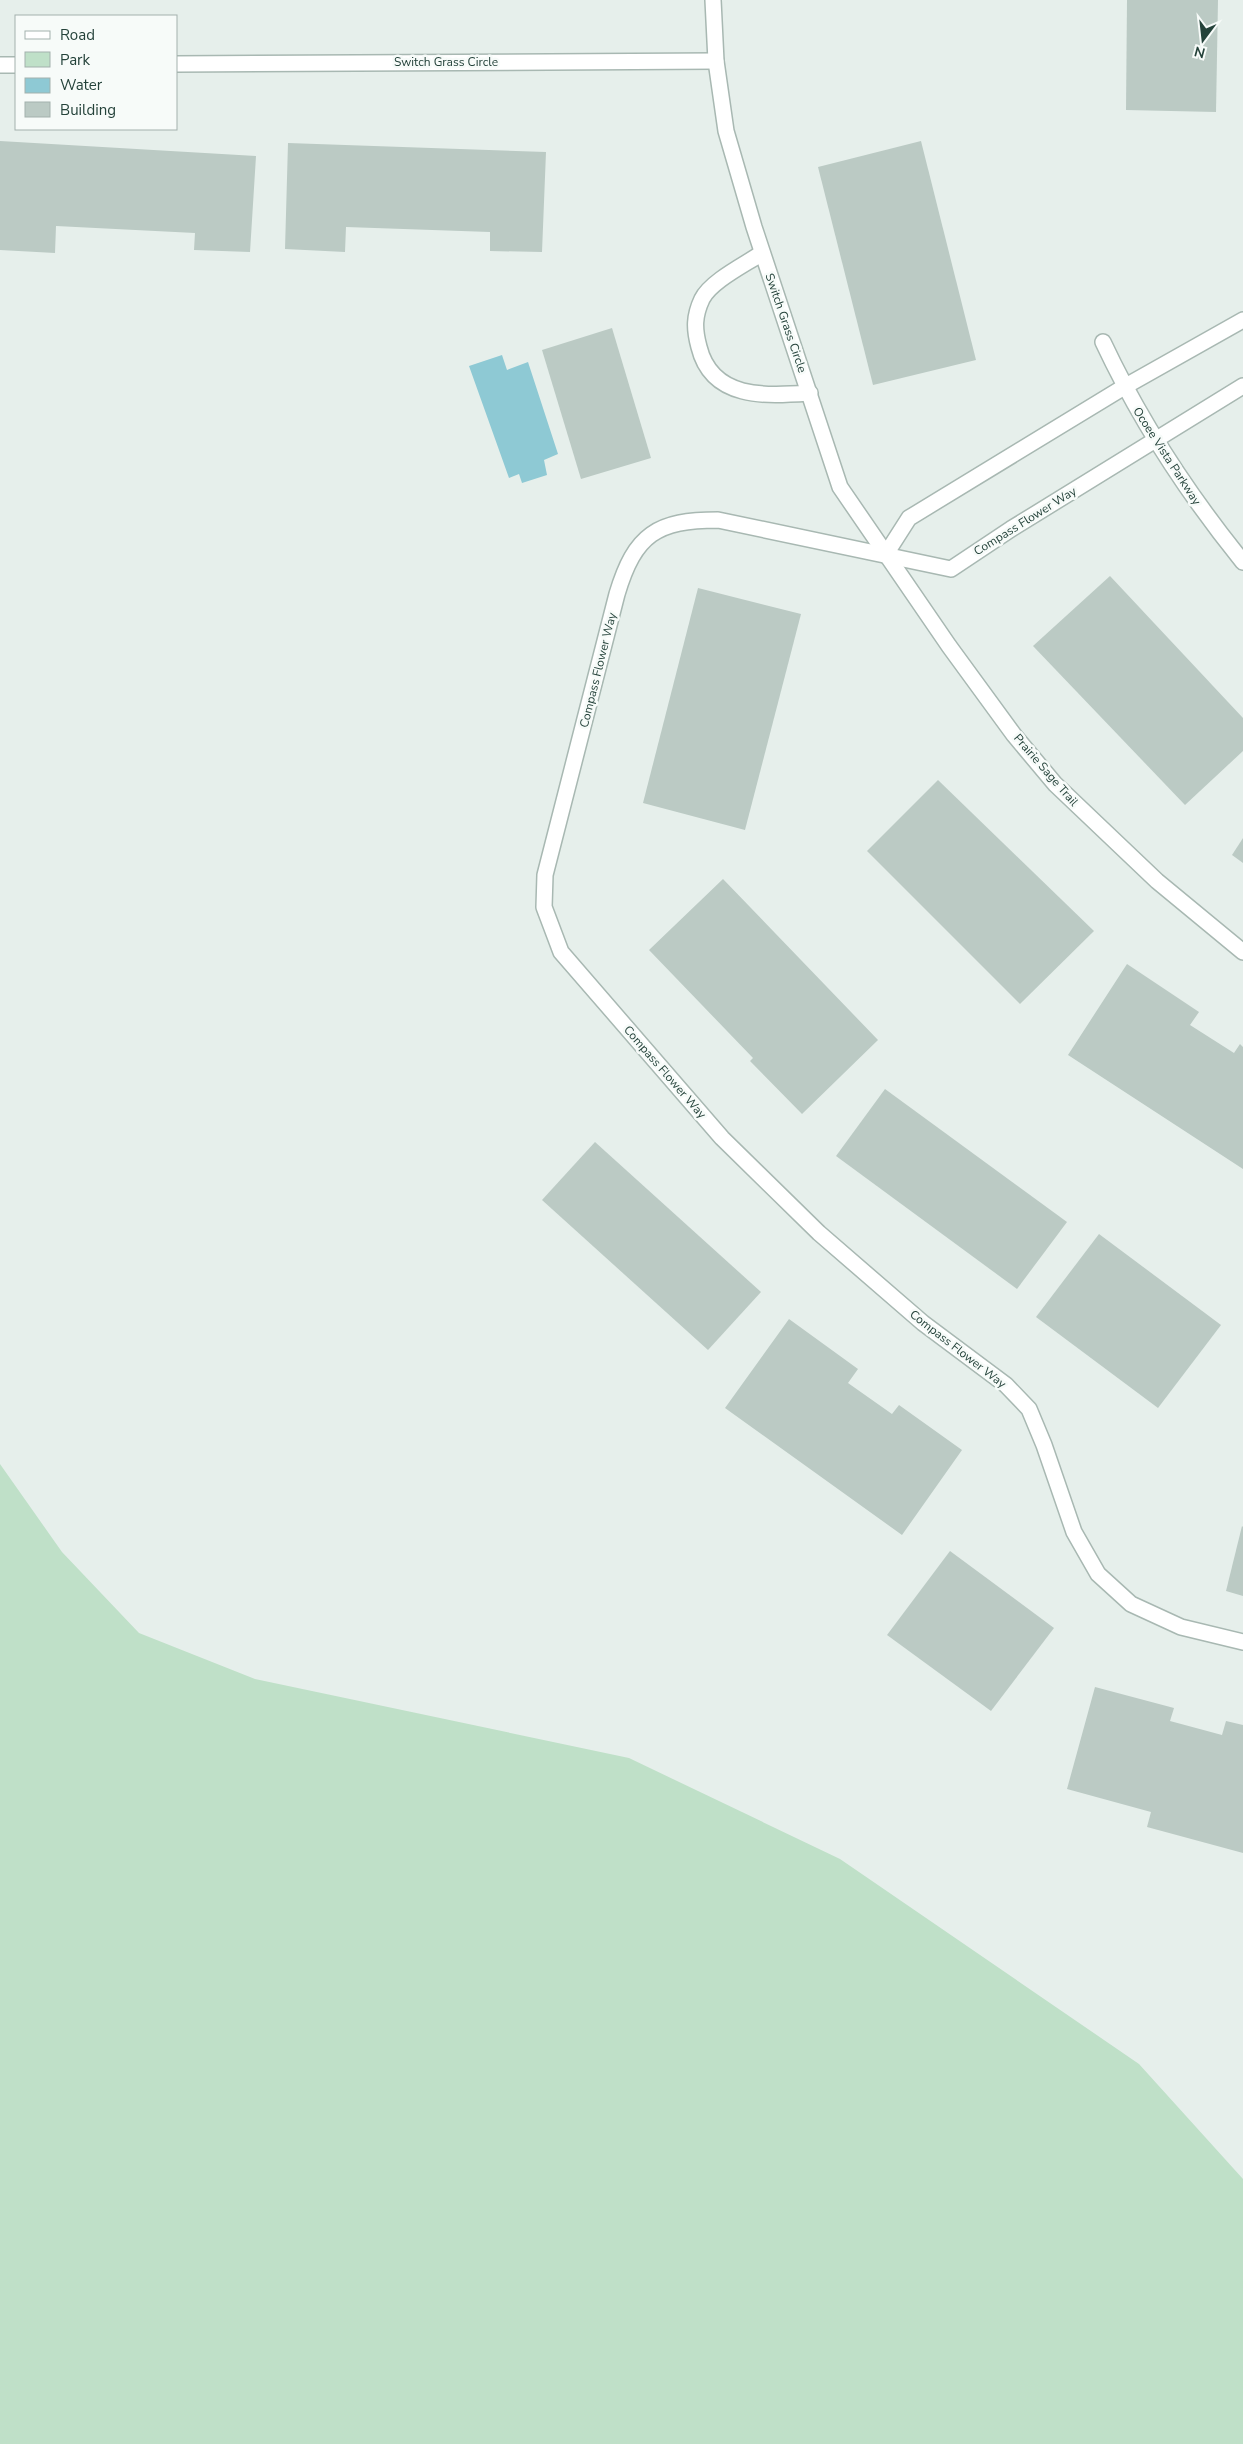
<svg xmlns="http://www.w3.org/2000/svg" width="1243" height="2444" viewBox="0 0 1243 2444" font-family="'Nunito Sans',sans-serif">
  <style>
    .green { fill: #bfe0c8 }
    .water { fill: #8ec9d4 }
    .building { fill: #bbcac4 }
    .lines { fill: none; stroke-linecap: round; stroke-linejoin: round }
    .minor-casing { stroke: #a8b8b2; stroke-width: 18 }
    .minor { stroke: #fff; stroke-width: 15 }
    .labels { text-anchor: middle; stroke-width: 5; stroke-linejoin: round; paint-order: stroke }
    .street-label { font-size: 12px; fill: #24423a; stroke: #f7fbf9 }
  </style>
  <rect width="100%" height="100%" fill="#e6efeb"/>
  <polygon class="green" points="0,1464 62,1552 139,1633 255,1679 629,1758 840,1859 1139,2064 1243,2179 1243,2444 0,2444"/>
  <polygon class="water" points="502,355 507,370 528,362 558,454 544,460 547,475 522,483 519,474 509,478 469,366"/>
  <g class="building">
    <polygon points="1127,0 1218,0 1216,112 1126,110"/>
    <polygon points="0,141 256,156 250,252 194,250 195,233 56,226 55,253 0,250"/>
    <polygon points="921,141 976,360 873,385 818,167"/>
    <polygon points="288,143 546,152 542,252 490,251 490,232 346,227 345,252 285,249"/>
    <polygon points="612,328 651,458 581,479 542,350"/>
    <polygon points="1110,576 1243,718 1243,751 1185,805 1033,646"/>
    <polygon points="698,588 801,614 745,830 643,803"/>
    <polygon points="938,780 1094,931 1020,1004 867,851"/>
    <polygon points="1243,838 1243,863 1232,855"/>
    <polygon points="723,879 878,1040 802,1114 750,1061 753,1058 649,950"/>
    <polygon points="1127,964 1199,1012 1190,1025 1234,1053 1240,1044 1243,1047 1243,1169 1068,1055"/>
    <polygon points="885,1089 1067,1222 1017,1289 836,1156"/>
    <polygon points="595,1142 761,1292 708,1350 542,1200"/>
    <polygon points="1099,1234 1221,1325 1158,1408 1036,1317"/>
    <polygon points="789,1319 858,1369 848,1383 892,1414 899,1405 962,1450 902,1535 725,1408"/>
    <polygon points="1242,1526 1243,1527 1243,1596 1226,1591"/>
    <polygon points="950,1551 1054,1628 991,1711 887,1635"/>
    <polygon points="1095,1687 1174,1708 1170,1721 1222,1735 1226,1721 1243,1725 1243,1853 1147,1827 1151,1812 1067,1789"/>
  </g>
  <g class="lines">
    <g class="minor-casing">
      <g id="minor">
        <polyline points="713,0 716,61 726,131 754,227 840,487 949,646 1014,735 1055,784 1157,881 1243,952"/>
        <polyline points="176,64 716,61"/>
        <polyline points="0,65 16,65"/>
        <path d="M762 253C746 264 711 281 702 299 694 316 694 329 699 347 712 400 766 396 810 393"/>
        <path d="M1103 342C1140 421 1188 494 1243 562"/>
        <path d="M1243 386 1011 529 951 569 718 520C657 520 635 534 617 594L545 875 544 907 561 952 722 1138 819 1233 923 1323 1006 1385 1029 1409 1044 1445 1074 1532 1098 1574 1131 1604 1181 1627 1243 1642"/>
        <polyline points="886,554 909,518 1124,387 1243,320"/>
      </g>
    </g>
    <use href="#minor" class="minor"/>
  </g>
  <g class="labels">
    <g class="street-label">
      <text x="446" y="66">Switch Grass Circle</text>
      <text transform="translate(786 323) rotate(71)" y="4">Switch Grass Circle</text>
      <text transform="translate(1167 456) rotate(57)" y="4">Ocoee Vista Parkway</text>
      <text transform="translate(1025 521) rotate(-32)" y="4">Compass Flower Way</text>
      <text transform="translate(598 670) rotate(-76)" y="4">Compass Flower Way</text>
      <text transform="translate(1046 770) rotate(49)" y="4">Prairie Sage Trail</text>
      <text transform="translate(665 1072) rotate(49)" y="4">Compass Flower Way</text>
      <text transform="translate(958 1349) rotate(38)" y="4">Compass Flower Way</text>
    </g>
  </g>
  <rect x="15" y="15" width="162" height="115" fill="#f7fbf9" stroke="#a3b1ad"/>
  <rect x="25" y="31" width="25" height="8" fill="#ffffff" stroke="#a3b1ad"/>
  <text x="60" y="40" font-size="15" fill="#24423a">Road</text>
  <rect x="25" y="52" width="25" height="15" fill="#bfe0c8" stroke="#a3b1ad"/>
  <text x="60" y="65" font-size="15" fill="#24423a">Park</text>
  <rect x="25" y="78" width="25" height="15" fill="#8ec9d4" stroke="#a3b1ad"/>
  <text x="60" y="90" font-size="15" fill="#24423a">Water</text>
  <rect x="25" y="102" width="25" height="15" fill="#bbcac4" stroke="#a3b1ad"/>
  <text x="60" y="115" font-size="15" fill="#24423a">Building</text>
  <g transform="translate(1203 40) rotate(195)" stroke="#f7fbf9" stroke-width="4" paint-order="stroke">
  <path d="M0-4L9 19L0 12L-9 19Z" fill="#24423a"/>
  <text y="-8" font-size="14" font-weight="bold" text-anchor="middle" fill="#24423a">N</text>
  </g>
</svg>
